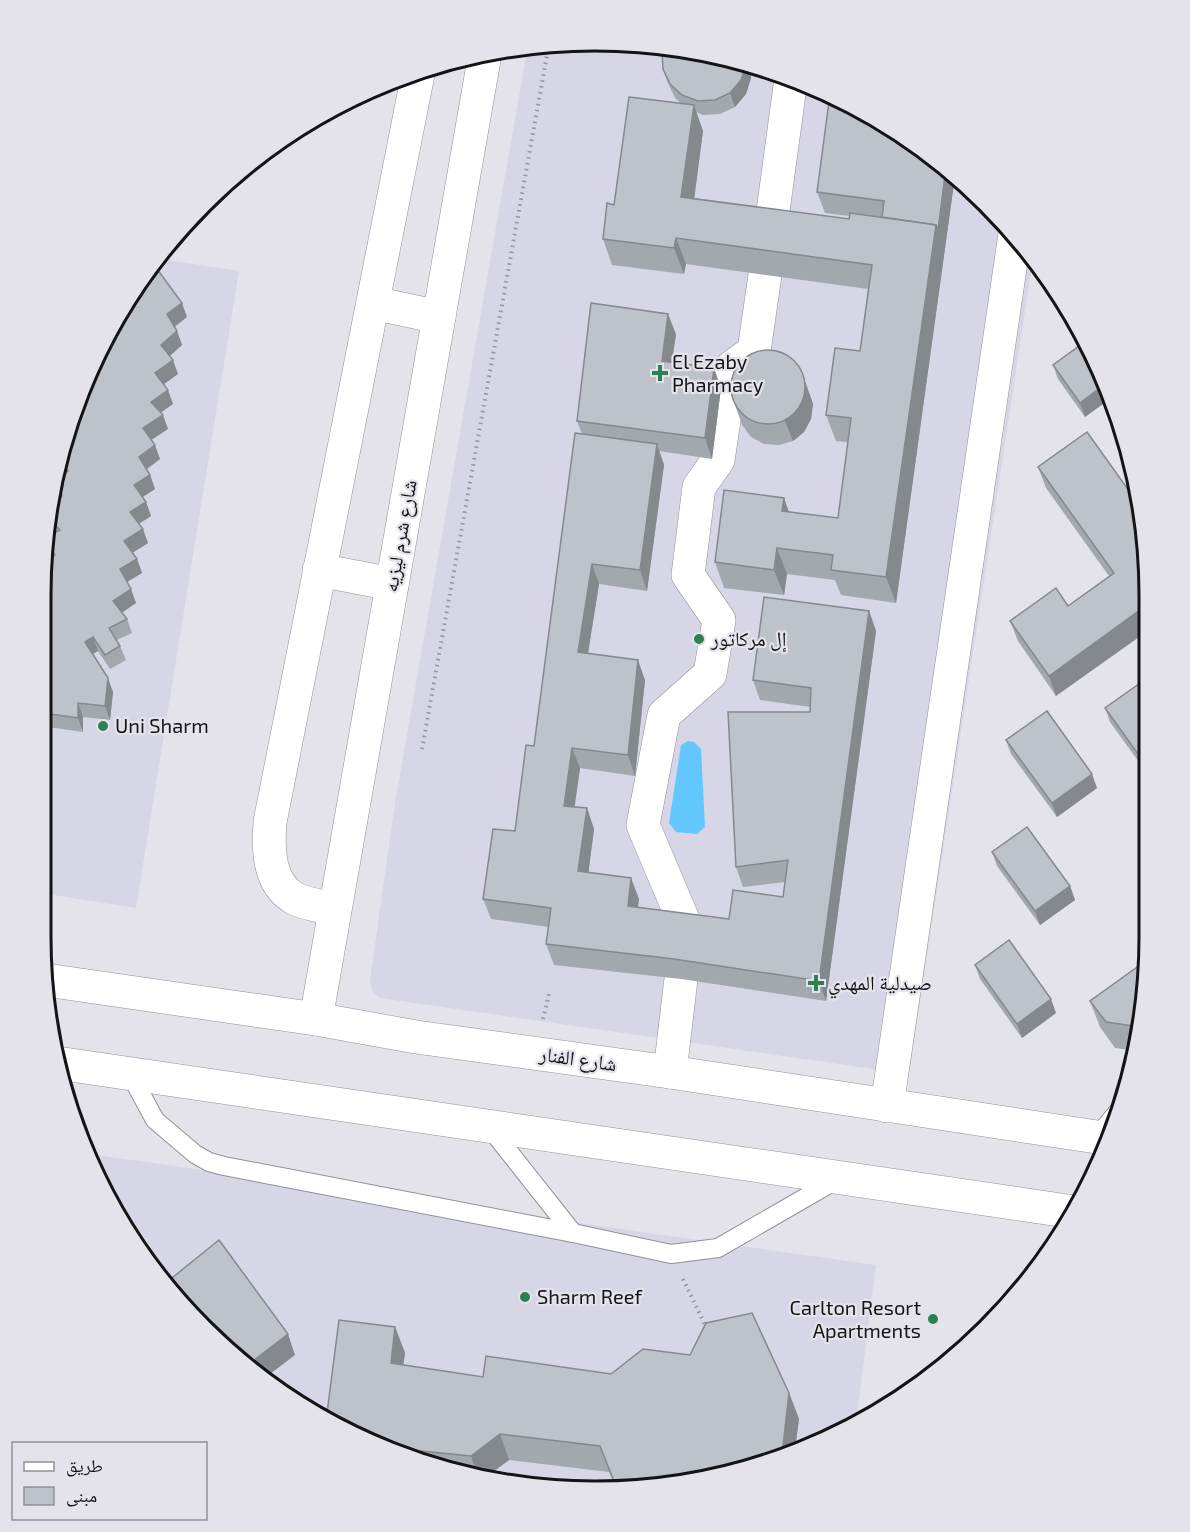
<svg xmlns="http://www.w3.org/2000/svg" width="1190" height="1532" viewBox="0 0 1190 1532" font-family="'Exo 2','Noto Naskh Arabic',sans-serif">
  <style>
    .built { fill: #d6d6e6 }
    .water { fill: #62c7fd }
    .lines { fill: none; stroke-linecap: round; stroke-linejoin: round }
    .lane-casing { stroke: #919199; stroke-width: 20 }
    .street-casing { stroke: #919199; stroke-width: 34 }
    .secondary-casing { stroke: #919199; stroke-width: 34 }
    .path { stroke: #96959c; stroke-width: 4; stroke-dasharray: 1.5 4.5; stroke-linecap: butt }
    .lane { stroke: #fff; stroke-width: 18 }
    .street { stroke: #fff; stroke-width: 33 }
    .secondary { stroke: #fff; stroke-width: 33 }
    .wall { fill: #a3a7ae }
    .shaded-wall { fill: #85888d }
    .building { fill: #bec2ca; stroke: #85888d; stroke-width: 1.5 }
    .poi-dot { fill: #2f8051; stroke: #e4e3ec; stroke-width: 2 }
    .labels { text-anchor: middle; stroke-width: 4.5; stroke-linejoin: round; paint-order: stroke }
    .poi-label { font-size: 20px; fill: #141417; stroke: #e4e3ec; text-anchor: start }
    .street-label { font-size: 20px; fill: #141417; stroke: #e4e3ec }
    .rim { fill: none; stroke: #141417; stroke-width: 3 }
  </style>
  <rect width="100%" height="100%" fill="#e4e3ec"/>
  <g class="built">
    <polygon points="631,42 738,59 840,98 932,155 1012,229 1033,259 909,1074 380,998 372,992 370,980 395,803 528,45"/>
    <polygon points="155,258 239,271 136,908 41,893 42,559 70,417"/>
    <polygon points="90,1154 876,1265 856,1424 739,1473 595,1491 452,1473 318,1417 203,1329 115,1215"/>
  </g>
  <polygon class="water" points="688,741 694,742 701,749 705,827 697,834 676,832 669,823 681,745"/>
  <g class="lines">
    <g class="lane-casing">
      <g id="lane">
        <polyline points="130,1074 155,1120 195,1154 209,1162 224,1166 573,1233 671,1254 718,1248 836,1180"/>
        <polyline points="490,1128 573,1233"/>
        <polyline points="1097,1137 1120,1109"/>
      </g>
    </g>
    <g class="street-casing">
      <g id="street">
        <polyline points="770,233 791,79"/>
        <polyline points="373,303 439,317"/>
        <polyline points="319,570 392,584"/>
        <path d="M334 909C322 906 304 904 294 898 268 883 268 848 270 822L419 69"/>
        <polyline points="689,934 643,825 664,715 710,674 719,620 688,575 699,487 718,460 732,367 754,351 765,275"/>
        <polyline points="670,1072 681,979"/>
        <polyline points="887,1106 1015,234"/>
      </g>
    </g>
    <g class="secondary-casing">
      <g id="secondary">
        <polyline points="46,980 316,1019 416,1037 670,1072 1110,1139"/>
        <polyline points="316,1019 485,54"/>
        <polyline points="57,1063 1074,1212"/>
      </g>
    </g>
    <g class="path">
      <polyline points="422,749 549,44"/>
      <polyline points="543,1019 549,994"/>
      <polyline points="683,1279 707,1329"/>
    </g>
    <use href="#lane" class="lane"/>
    <use href="#street" class="street"/>
    <use href="#secondary" class="secondary"/>
  </g>
  <g class="wall">
    <polygon points="738,59 751,64 751,78 746,94 735,107 720,114 703,115 696,112 703,131 694,198 849,219 850,216 825,213 817,192 932,155 955,176 896,603 841,595 835,580 787,574 784,595 724,588 715,562 784,498 789,512 838,518 848,442 836,441 826,415 860,351 868,289 686,264 684,274 612,265 603,239 614,205 681,103 675,98 668,83 663,69"/>
    <polygon points="152,262 187,317 175,327 182,345 170,356 178,374 163,384 173,404 161,412 168,429 151,440 160,459 147,469 150,475 155,489 143,497 146,502 151,516 139,524 148,543 132,553 137,559 142,573 127,582 136,603 122,613 127,619 132,633 117,640 120,646 126,660 110,669 98,651 93,654 113,692 110,720 83,717 83,732 48,727 43,712 41,711 42,592 44,590 42,586 42,567 52,558 48,552 45,544 46,537 54,533 49,528 48,526 52,506 58,500 54,496 58,478 64,474 60,466 63,450 68,446 65,441 69,420 74,416 72,413"/>
    <polygon points="676,334 672,362 721,388 712,459 659,451 664,465 647,591 599,584 588,653 645,680 635,776 580,768 574,807 587,808 594,829 588,873 639,899 638,907 729,919 783,897 785,882 743,887 736,867 810,712 810,707 760,700 753,680 869,611 876,631 826,1001 681,979 554,965 546,944 549,927 491,919 483,899 515,831 534,746 582,434 577,421"/>
    <polygon points="1086,341 1111,398 1085,417 1058,379 1053,365"/>
    <polygon points="801,370 813,404 811,419 804,432 793,441 779,445 764,444 751,437 742,425 735,405"/>
    <polygon points="1038,467 1148,558 1056,696 1018,641 1010,621 1068,606 1109,576 1046,488"/>
    <polygon points="1149,683 1149,776 1110,722 1105,708"/>
    <polygon points="1006,740 1097,788 1057,817 1011,754"/>
    <polygon points="992,852 1070,886 1075,900 1040,925 997,866"/>
    <polygon points="1147,960 1139,1045 1137,1051 1115,1048 1100,1027 1090,1001"/>
    <polygon points="975,965 1056,1013 1022,1038 980,979"/>
    <polygon points="395,1327 405,1353 403,1365 483,1377 611,1374 789,1393 799,1419 795,1449 739,1473 616,1489 609,1472 509,1460 486,1477 452,1473 326,1421"/>
  </g>
  <g class="shaded-wall">
    <polygon points="746,62 751,64 751,78 746,94 735,107 730,93"/>
    <polygon points="694,105 703,131 691,223 681,197"/>
    <polygon points="946,168 955,176 896,603 886,577 936,225"/>
    <polygon points="676,238 686,264 684,274 674,248"/>
    <polygon points="182,303 187,317 172,328 167,314"/>
    <polygon points="668,314 676,334 669,381 662,361"/>
    <polygon points="177,331 182,345 166,359 161,345"/>
    <polygon points="173,360 178,374 160,387 155,373"/>
    <polygon points="714,368 721,388 712,459 705,438"/>
    <polygon points="801,370 813,404 811,419 804,432 793,441 785,421"/>
    <polygon points="1105,384 1111,398 1085,417 1080,403"/>
    <polygon points="168,390 173,404 156,416 151,402"/>
    <polygon points="163,415 168,429 148,442 143,428"/>
    <polygon points="657,444 664,465 647,591 640,570"/>
    <polygon points="155,445 160,459 144,471 139,457"/>
    <polygon points="150,475 155,489 139,499 134,485"/>
    <polygon points="784,498 793,524 782,511"/>
    <polygon points="146,502 151,516 135,526 130,512"/>
    <polygon points="143,529 148,543 129,555 124,541"/>
    <polygon points="777,548 787,574 784,595 774,570"/>
    <polygon points="137,559 142,573 125,583 120,569"/>
    <polygon points="592,564 599,584 585,672 578,652"/>
    <polygon points="131,589 136,603 118,615 113,601"/>
    <polygon points="1148,604 1149,630 1056,696 1049,676"/>
    <polygon points="869,611 876,631 826,1001 819,981"/>
    <polygon points="93,637 98,651 90,655 85,642"/>
    <polygon points="638,660 645,680 635,776 628,755"/>
    <polygon points="108,678 113,692 110,720 105,706"/>
    <polygon points="78,703 83,717 83,732 78,718"/>
    <polygon points="572,748 580,768 572,826 564,806"/>
    <polygon points="1092,774 1097,788 1057,817 1052,803"/>
    <polygon points="587,808 594,829 586,892 578,871"/>
    <polygon points="631,878 639,899 635,926 628,906"/>
    <polygon points="1070,886 1075,900 1040,925 1035,911"/>
    <polygon points="1051,999 1056,1013 1022,1038 1017,1024"/>
    <polygon points="395,1327 405,1353 400,1389 391,1363"/>
    <polygon points="288,1334 295,1355 266,1377 249,1364"/>
    <polygon points="789,1393 799,1419 795,1449 782,1455"/>
    <polygon points="500,1434 509,1460 486,1477 478,1476 471,1456"/>
  </g>
  <g class="building">
    <polygon points="664,47 738,59 746,62 746,64 741,80 730,93 715,100 698,101 682,95 670,84 663,69 662,52"/>
    <polygon points="830,94 840,98 932,155 946,168 938,230 936,225 882,217 884,201 817,192"/>
    <polygon points="629,97 694,105 681,197 849,219 850,213 936,225 886,577 831,570 833,555 777,548 774,570 715,562 724,490 784,498 782,511 838,518 851,418 826,415 835,348 860,351 872,265 676,238 674,248 603,239 607,203 614,205"/>
    <polygon points="152,262 182,303 167,314 177,331 161,345 173,360 155,373 168,390 151,402 163,415 143,428 155,445 139,457 150,475 134,485 146,502 130,512 143,529 124,541 137,559 120,569 131,589 113,601 127,619 109,628 120,646 105,655 93,637 85,642 108,678 105,706 78,703 78,718 43,713 44,698 41,698 41,616 43,615 42,613 42,592 48,587 42,579 42,567 55,555 45,542 46,537 60,530 50,519 52,506 62,496 55,489 58,478 68,471 61,462 63,450 72,443 66,435 69,420 79,413 75,408"/>
    <polygon points="591,303 668,314 662,361 714,368 705,438 577,421"/>
    <polygon points="1086,341 1105,384 1080,403 1053,365"/>
    <circle cx="768" cy="387" r="37"/>
    <polygon points="1087,432 1137,502 1148,558 1148,604 1049,676 1010,621 1056,588 1068,606 1114,573 1038,467"/>
    <polygon points="575,433 657,444 640,570 592,564 578,652 638,660 628,755 572,748 564,806 587,808 578,871 631,878 628,906 729,919 733,890 783,897 788,860 736,867 728,712 810,712 811,688 753,680 764,597 869,611 819,981 674,959 546,944 551,908 483,899 493,829 515,831 526,745 534,746"/>
    <polygon points="1146,679 1149,683 1149,769 1105,708"/>
    <polygon points="1047,711 1092,774 1052,803 1006,740"/>
    <polygon points="1027,827 1070,886 1035,911 992,852"/>
    <polygon points="1009,940 1051,999 1017,1024 975,965"/>
    <polygon points="1147,960 1141,1027 1106,1022 1090,1001"/>
    <polygon points="219,1240 288,1334 249,1364 203,1329 167,1282"/>
    <polygon points="752,1313 789,1393 782,1455 739,1473 617,1489 600,1446 500,1434 471,1456 391,1448 326,1421 339,1320 395,1327 391,1363 483,1377 486,1356 611,1374 643,1349 690,1355 706,1323"/>
  </g>
  <g class="poi-dot">
    <path d="M657 364h6v6h6v6h-6v6h-6v-6h-6v-6h6z"/>
    <circle cx="699" cy="639" r="6"/>
    <circle cx="103" cy="726" r="6"/>
    <path d="M813 974h6v6h6v6h-6v6h-6v-6h-6v-6h6z"/>
    <circle cx="525" cy="1297" r="6"/>
    <circle cx="933" cy="1319" r="6"/>
  </g>
  <g class="labels">
    <g class="poi-label">
      <text x="672" y="369">El Ezaby<tspan x="672" dy="23">Pharmacy</tspan></text>
      <text x="711" y="646">إل مركاتور</text>
      <text x="115" y="733">Uni Sharm</text>
      <text x="828" y="990">صيدلية المهدي</text>
      <text x="537" y="1304">Sharm Reef</text>
      <text x="921" y="1315" text-anchor="end">Carlton Resort<tspan x="921" dy="23">Apartments</tspan></text>
    </g>
    <g class="street-label">
      <text transform="translate(400 536) rotate(-80)" y="7">شارع شرم ليزيه</text>
      <text transform="translate(578 1059) rotate(8)" y="7">شارع الفنار</text>
    </g>
  </g>
  <path d="M0 0H1190V1532H0ZM595 51H595A544 544 0 0 1 1139 595V937A544 544 0 0 1 595 1481H595A544 544 0 0 1 51 937V595A544 544 0 0 1 595 51Z" fill="#e4e3ec" fill-rule="evenodd"/>
  <path class="rim" d="M595 51H595A544 544 0 0 1 1139 595V937A544 544 0 0 1 595 1481H595A544 544 0 0 1 51 937V595A544 544 0 0 1 595 51Z"/>
  <rect x="12" y="1442" width="195" height="78" fill="#e4e3ec" stroke="#919097" stroke-width="1.5"/>
  <rect x="24" y="1462" width="30" height="9" fill="#ffffff" stroke="#919097" stroke-width="1.5"/>
  <text x="66" y="1472" font-size="18" fill="#141417">طريق</text>
  <rect x="24" y="1487" width="30" height="18" fill="#bec2ca" stroke="#919097" stroke-width="1.5"/>
  <text x="66" y="1502" font-size="18" fill="#141417">مبنى</text>
</svg>
